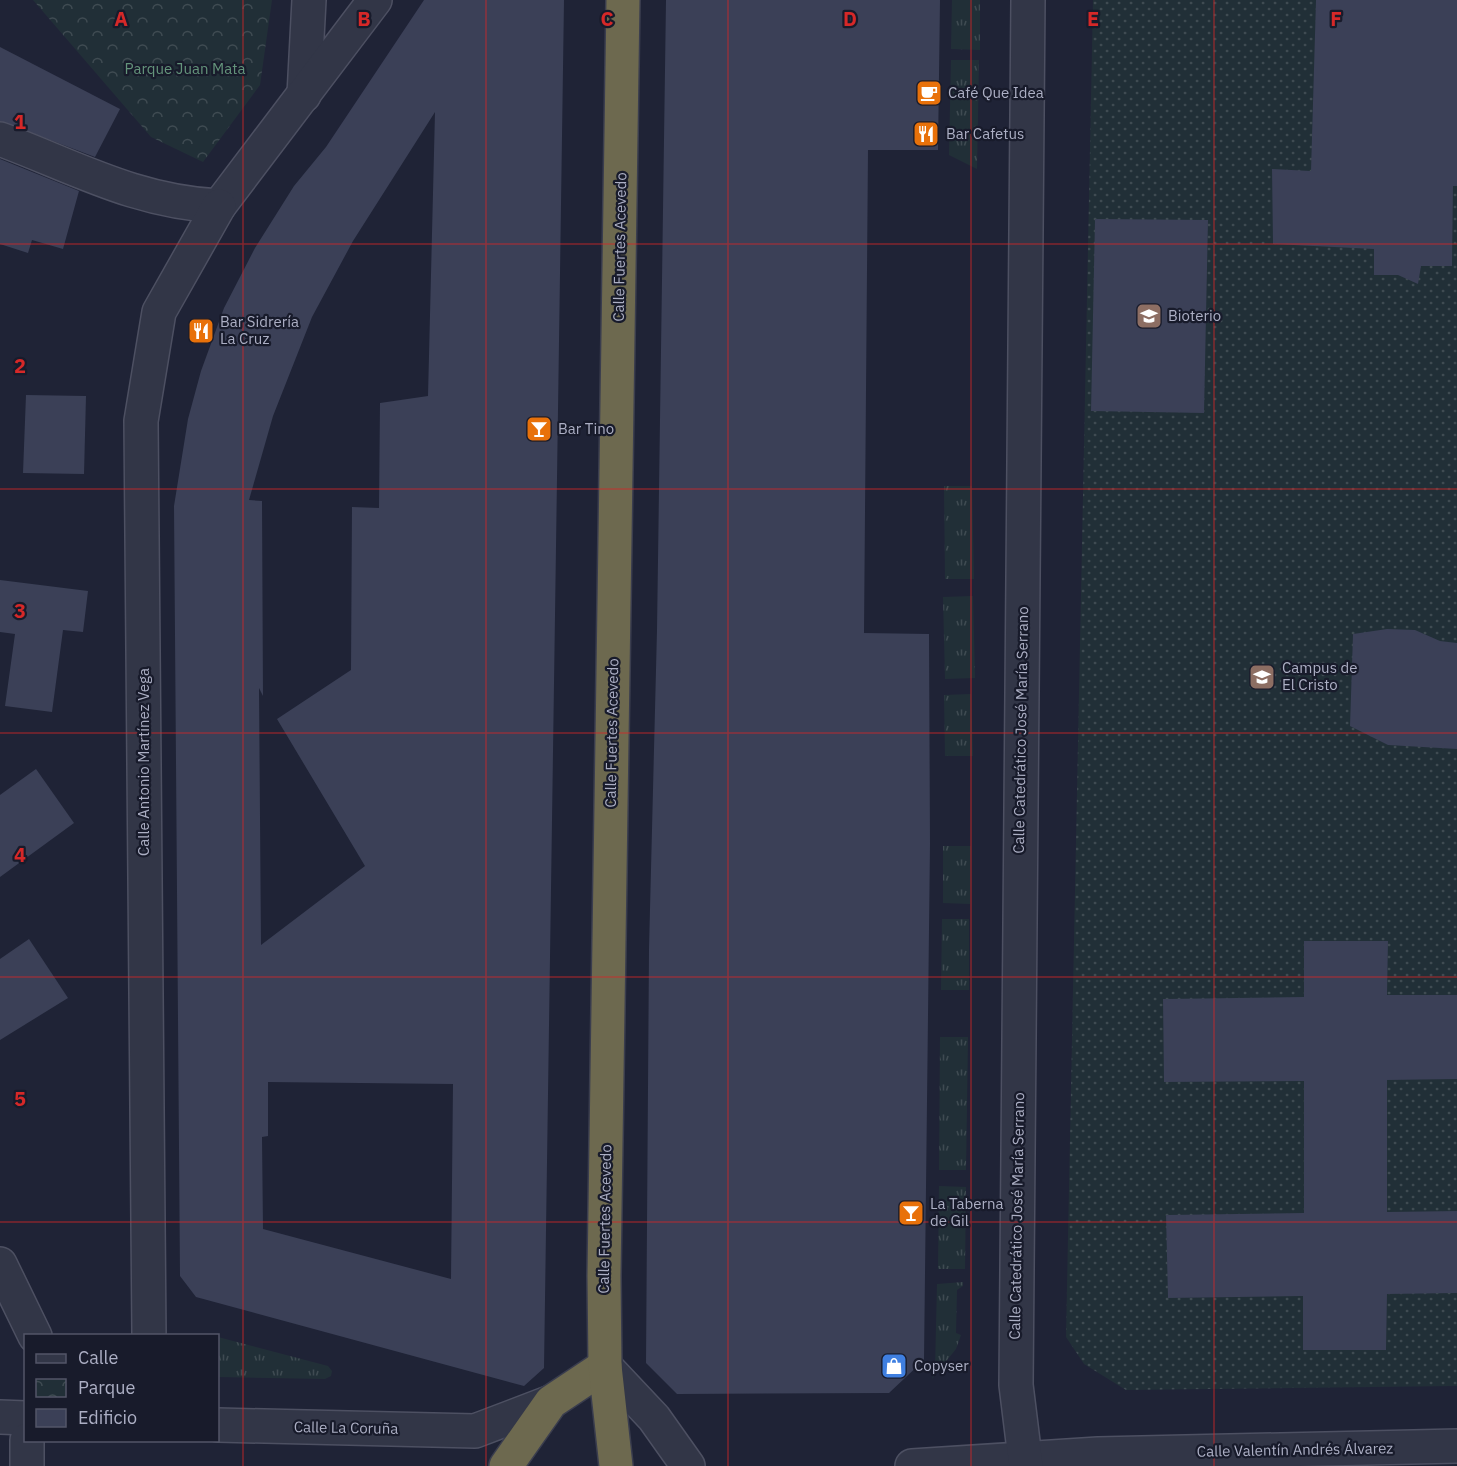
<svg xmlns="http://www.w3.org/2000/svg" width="1457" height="1466" viewBox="0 0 1457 1466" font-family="'IBM Plex Sans',sans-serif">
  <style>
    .grass { fill: url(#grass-tufts) }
    .park { fill: url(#park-crowns) }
    .garden { fill: url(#garden-dots) }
    .building { fill: #3b4057; fill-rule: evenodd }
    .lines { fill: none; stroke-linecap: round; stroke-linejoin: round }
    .street-casing { stroke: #4d5062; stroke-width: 36 }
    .highway-casing { stroke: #3a3d4e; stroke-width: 36 }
    .street { stroke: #323647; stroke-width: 33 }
    .highway { stroke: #6d694f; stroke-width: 33 }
    .grid { fill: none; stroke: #d62828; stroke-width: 1.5; stroke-opacity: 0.55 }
    .labels { text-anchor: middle; stroke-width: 4.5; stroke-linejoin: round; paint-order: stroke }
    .park-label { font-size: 15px; fill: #64947b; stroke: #181b2b }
    .poi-label { font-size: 15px; fill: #acafc4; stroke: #181b2b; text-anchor: start }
    .street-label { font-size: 15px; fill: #acafc4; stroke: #181b2b }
    .grid-label { font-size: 20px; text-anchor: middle; font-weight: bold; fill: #d62828; stroke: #181b2b; stroke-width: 4.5; stroke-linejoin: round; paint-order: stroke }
  </style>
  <defs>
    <pattern id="grass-tufts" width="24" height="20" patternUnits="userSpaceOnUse" patternTransform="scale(1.5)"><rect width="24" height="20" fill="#212f37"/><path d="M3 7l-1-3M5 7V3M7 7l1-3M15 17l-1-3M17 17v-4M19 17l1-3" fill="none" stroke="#3f4b52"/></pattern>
    <pattern id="park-crowns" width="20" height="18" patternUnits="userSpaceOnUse" patternTransform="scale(1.5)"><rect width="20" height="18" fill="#212f37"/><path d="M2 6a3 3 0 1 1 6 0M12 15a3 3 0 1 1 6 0" fill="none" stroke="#3f4b52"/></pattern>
    <pattern id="garden-dots" width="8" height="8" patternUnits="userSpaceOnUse" patternTransform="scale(1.5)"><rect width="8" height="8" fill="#212f37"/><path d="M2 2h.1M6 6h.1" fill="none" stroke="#3f4b52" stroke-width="1.8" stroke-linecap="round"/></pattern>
  </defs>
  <rect width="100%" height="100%" fill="#1f2336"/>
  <g class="grass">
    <polygon points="952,0 980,0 980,50 951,49"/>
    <polygon points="951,60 979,60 977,169 949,155"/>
    <polygon points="944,486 972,486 974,579 945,579"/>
    <polygon points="973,596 975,678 945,679 943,597"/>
    <polygon points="971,694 973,756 945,756 944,695"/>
    <polygon points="943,846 971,846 970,904 943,903"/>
    <polygon points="942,919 969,919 969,990 941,990"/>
    <polygon points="940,1037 968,1037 966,1170 939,1170"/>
    <polygon points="939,1186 966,1187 965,1269 938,1269"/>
    <polygon points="963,1282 963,1286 957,1290 956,1333 961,1335 956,1349 932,1379 935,1370 937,1284"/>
    <polygon points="218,1337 328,1366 332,1371 331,1376 325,1379 218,1377"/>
  </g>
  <polygon class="park" points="33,0 272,0 260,85 203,162 151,137"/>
  <polygon class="garden" points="1093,0 1457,0 1457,1386 1126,1390 1084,1364 1066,1337"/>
  <g class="building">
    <path d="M424 0H564L544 1368 524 1386 196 1297 180 1276 174 506 188 419 201 371 224 308 255 248 294 186 326 147ZM435 112 428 396 380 403 379 508 352 507 351 670 277 719 365 866 261 945 259 688 263 696 262 501 249 500 273 416 312 317 353 241ZM268 1082 453 1084 451 1279 263 1229 262 1137 268 1136Z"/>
    <polygon points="666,0 940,0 938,150 868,150 864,633 929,634 930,844 924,1360 889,1393 677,1394 646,1363 649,949 657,630"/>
    <polygon points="1316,0 1457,0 1457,186 1453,186 1452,266 1421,266 1418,284 1398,275 1374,275 1374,249 1273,244 1272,169 1311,171"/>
    <polygon points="0,47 120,109 95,157 0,121"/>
    <polygon points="0,159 79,191 63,249 32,240 28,253 0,244"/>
    <polygon points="1095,219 1208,220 1204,413 1091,411"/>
    <polygon points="26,395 86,396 84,474 23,473"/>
    <polygon points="0,580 88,591 83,632 63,630 52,712 5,706 15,634 0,632"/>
    <polygon points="1387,629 1415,630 1440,641 1457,643 1457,749 1388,745 1350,726 1353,634"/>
    <polygon points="36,769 74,823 0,877 0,795"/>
    <polygon points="29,939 68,998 0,1040 0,959"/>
    <polygon points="1304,941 1388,941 1387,995 1457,995 1457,1079 1387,1080 1387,1212 1457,1211 1457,1293 1387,1294 1386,1350 1303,1350 1303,1296 1168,1298 1166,1215 1304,1213 1304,1081 1164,1082 1163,999 1304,997"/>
  </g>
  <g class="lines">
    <g class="street-casing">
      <g id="street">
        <polyline points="304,95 309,0"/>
        <path d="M0 139C75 167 136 202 219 206L375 0"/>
        <polyline points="0,1264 35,1336"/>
        <polyline points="149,1336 141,421 159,312 219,206"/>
        <polyline points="605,1366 654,1418 688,1466"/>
        <polyline points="0,1417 26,1418"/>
        <polyline points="218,1425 475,1431 551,1402"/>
        <polyline points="27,1466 27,1440"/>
        <polyline points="912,1466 1098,1454 1457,1446"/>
        <polyline points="1026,1466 1016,1385 1028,0"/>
      </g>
    </g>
    <g class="highway-casing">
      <g id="highway">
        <polyline points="506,1466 551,1402 605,1366"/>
        <polyline points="616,1466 605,1366 604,1276 623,0"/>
      </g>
    </g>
    <use href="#street" class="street"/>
    <use href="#highway" class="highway"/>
  </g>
  <path class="grid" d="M243 0V1466M486 0V1466M728 0V1466M971 0V1466M1214 0V1466M0 244H1457M0 489H1457M0 733H1457M0 977H1457M0 1222H1457"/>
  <defs>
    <g id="cafe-square" transform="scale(1.35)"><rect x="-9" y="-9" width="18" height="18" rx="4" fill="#e8710a" stroke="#181b2b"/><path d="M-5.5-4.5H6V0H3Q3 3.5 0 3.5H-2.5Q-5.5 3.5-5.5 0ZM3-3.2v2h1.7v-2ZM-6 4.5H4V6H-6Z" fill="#fff"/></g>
    <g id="restaurant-square" transform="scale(1.35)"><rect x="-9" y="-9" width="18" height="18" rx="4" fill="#e8710a" stroke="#181b2b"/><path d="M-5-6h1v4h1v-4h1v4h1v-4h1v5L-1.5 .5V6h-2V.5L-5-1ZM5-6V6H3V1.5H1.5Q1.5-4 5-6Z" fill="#fff"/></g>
    <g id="university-square" transform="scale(1.35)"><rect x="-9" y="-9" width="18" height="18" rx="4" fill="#8d6e63" stroke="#181b2b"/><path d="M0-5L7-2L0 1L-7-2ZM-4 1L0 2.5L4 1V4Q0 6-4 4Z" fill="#fff"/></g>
    <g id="bar-square" transform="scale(1.35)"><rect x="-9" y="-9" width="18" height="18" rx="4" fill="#e8710a" stroke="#181b2b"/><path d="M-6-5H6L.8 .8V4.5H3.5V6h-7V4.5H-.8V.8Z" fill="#fff"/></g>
    <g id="shop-square" transform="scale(1.35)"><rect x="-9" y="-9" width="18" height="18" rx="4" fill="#3f7fe0" stroke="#181b2b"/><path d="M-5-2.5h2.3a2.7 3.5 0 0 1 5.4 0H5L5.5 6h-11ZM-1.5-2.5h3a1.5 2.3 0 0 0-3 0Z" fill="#fff"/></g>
  </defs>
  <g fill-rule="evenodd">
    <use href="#cafe-square" x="929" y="93"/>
    <use href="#restaurant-square" x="926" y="134"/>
    <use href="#university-square" x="1149" y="316"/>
    <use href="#restaurant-square" x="201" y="331"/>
    <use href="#bar-square" x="539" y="429"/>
    <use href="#university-square" x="1262" y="677"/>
    <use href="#bar-square" x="911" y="1213"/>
    <use href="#shop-square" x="894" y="1366"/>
  </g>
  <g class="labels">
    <g class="park-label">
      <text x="185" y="74">Parque Juan Mata</text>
    </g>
    <g class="poi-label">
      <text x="948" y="98">Café Que Idea</text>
      <text x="946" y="139">Bar Cafetus</text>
      <text x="1168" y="321">Bioterio</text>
      <text x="220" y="327">Bar Sidrería<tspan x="220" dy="17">La Cruz</tspan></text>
      <text x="558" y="434">Bar Tino</text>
      <text x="1282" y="673">Campus de<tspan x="1282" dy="17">El Cristo</tspan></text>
      <text x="930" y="1209">La Taberna<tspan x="930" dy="17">de Gil</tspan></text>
      <text x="914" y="1371">Copyser</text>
    </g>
    <g class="street-label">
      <text transform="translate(620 247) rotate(-89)" y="5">Calle Fuertes Acevedo</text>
      <text transform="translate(1021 730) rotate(-89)" y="5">Calle Catedrático José María Serrano</text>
      <text transform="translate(612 733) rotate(-89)" y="5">Calle Fuertes Acevedo</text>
      <text transform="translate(144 762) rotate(-90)" y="5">Calle Antonio Martínez Vega</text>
      <text transform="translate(1017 1216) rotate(-89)" y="5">Calle Catedrático José María Serrano</text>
      <text transform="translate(605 1219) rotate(-89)" y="5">Calle Fuertes Acevedo</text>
      <text transform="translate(346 1428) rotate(1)" y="5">Calle La Coruña</text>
      <text transform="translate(1295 1450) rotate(-1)" y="5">Calle Valentín Andrés Álvarez</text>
    </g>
  </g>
  <g class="grid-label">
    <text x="121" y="26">A</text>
    <text x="364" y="26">B</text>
    <text x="607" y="26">C</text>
    <text x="850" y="26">D</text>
    <text x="1093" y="26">E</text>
    <text x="1336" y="26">F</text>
    <text x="20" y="129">1</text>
    <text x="20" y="373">2</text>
    <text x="20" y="618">3</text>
    <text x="20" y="862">4</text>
    <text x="20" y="1106">5</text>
  </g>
  <rect x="24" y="1334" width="195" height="108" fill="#181b2b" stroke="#535668" stroke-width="1.5"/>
  <rect x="36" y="1354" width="30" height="9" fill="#323647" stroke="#535668" stroke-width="1.5"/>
  <text x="78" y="1364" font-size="18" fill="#acafc4">Calle</text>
  <rect x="36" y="1379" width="30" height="18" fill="url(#park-crowns)" stroke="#535668" stroke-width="1.5"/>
  <text x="78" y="1394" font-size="18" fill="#acafc4">Parque</text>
  <rect x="36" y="1409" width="30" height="18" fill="#3b4057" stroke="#535668" stroke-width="1.5"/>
  <text x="78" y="1424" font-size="18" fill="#acafc4">Edificio</text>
</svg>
